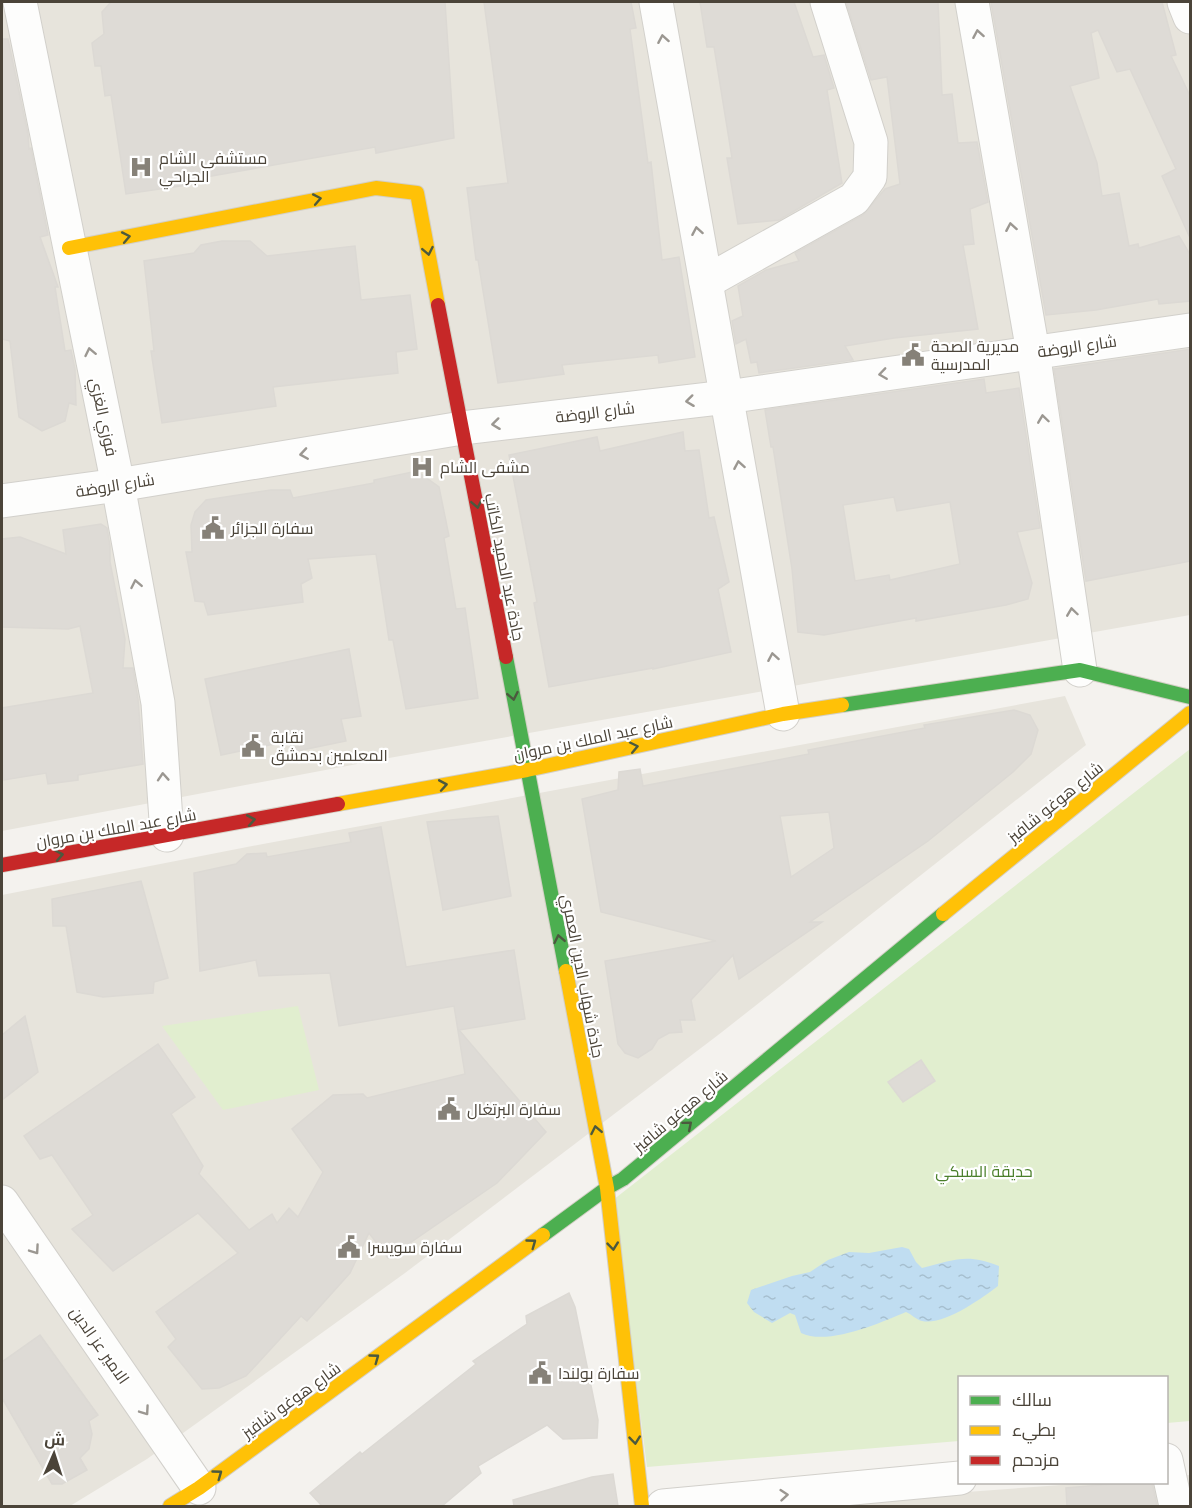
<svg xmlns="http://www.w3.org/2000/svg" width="1192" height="1508" viewBox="0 0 1192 1508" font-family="'Fira Sans',Cairo,sans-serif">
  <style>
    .residential { fill: #e7e4dc }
    .green { fill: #e1eecf }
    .water { fill: url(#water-ripples) }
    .building { fill: #dedbd6; stroke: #dcd9d4; stroke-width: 1.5; fill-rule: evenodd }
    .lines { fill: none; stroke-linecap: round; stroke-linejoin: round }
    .street-casing { stroke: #d2d0cb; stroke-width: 35 }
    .fast-casing { stroke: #d3cfc5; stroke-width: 16 }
    .slow-casing { stroke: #d3cfc5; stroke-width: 16 }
    .jam-casing { stroke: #d3cfc5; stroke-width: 16 }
    .street { stroke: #fdfdfc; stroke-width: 33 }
    .fast { stroke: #4caf50; stroke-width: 14 }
    .slow { stroke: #ffc107; stroke-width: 14 }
    .jam { stroke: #c62828; stroke-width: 14 }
    .oneway { stroke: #9b9791 }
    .oneway2 { stroke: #4b593e }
    .labels { text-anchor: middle; stroke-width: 4.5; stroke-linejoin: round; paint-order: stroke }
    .poi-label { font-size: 16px; fill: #4b4439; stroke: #fff; text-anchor: start }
    .street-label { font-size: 16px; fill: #4b4439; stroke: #fff }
    .park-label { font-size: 16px; fill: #4a7f2a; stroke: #fff }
  </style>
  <defs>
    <pattern id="water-ripples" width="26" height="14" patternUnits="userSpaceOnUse" patternTransform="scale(1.5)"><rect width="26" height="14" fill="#c0ddf1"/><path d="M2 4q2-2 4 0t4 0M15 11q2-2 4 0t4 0" fill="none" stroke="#a6bfcf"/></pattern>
  </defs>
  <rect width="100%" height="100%" fill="#f4f2ee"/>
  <g class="residential">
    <polygon points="2,2 1190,2 1190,615 389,758 2,831"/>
    <polygon points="1065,696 1086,745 722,1032 405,1273 147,1459 70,1506 2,1506 2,895 263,844"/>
    <polygon points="1190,1475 1190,1506 775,1506 1089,1483 1166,1482 1167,1476"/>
  </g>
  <g class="green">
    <polygon points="1190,749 1190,1421 1167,1423 1166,1378 960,1378 959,1441 647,1467 613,1200"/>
    <polygon points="298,1006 319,1090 223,1110 162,1026"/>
  </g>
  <path class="water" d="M902 1247 909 1249 916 1262 922 1268C954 1260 967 1253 999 1266L998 1286C982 1298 944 1326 922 1321 917 1320 911 1314 906 1312 880 1323 828 1346 801 1333L795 1315 790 1313 772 1323 754 1312 747 1303 751 1290 792 1276 810 1272 828 1260 849 1252 869 1253Z"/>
  <g class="building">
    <polygon points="111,2 445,2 454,138 376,153 375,147 206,177 207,182 126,194 111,95 105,96 101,66 95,66 92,43 104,34 102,12"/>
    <polygon points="484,2 631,2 636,28 630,29 648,163 651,162 662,260 679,257 695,357 659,363 658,355 562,365 564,374 498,383 478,260 476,260 467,188 508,183"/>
    <polygon points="700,2 794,2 813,57 824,55 834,88 827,90 842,183 779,220 738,224 727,158 732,158 714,47 707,47"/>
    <polygon points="846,2 938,2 942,95 952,94 958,143 977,142 988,202 970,209 974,244 963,245 978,329 894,338 845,346 853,360 759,373 757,362 751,363 746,339 736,344 732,321 743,316 738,286 766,270 799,261 795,253 863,215 885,189 900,184 887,77 871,80"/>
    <polygon points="991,2 1162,2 1176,55 1171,56 1191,98 1191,240 1162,176 1176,169 1130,69 1117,72 1098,30 1091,33 1099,78 1070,86 1097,163 1102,196 1119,193 1129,246 1138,244 1139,248 1179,236 1191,256 1191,301 1159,304 1158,299 1096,310 1046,315"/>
    <polygon points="2,39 8,39 28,134 29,149 31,148 48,235 40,237 58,287 55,287 65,351 71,350 75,369 76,405 69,403 65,421 42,431 19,417 10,341 2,339"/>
    <polygon points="222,241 250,241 267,256 355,246 361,300 410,295 417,349 396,352 398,373 273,387 276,406 162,423 151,351 154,351 144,261 194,253 201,245"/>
    <polygon points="1191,349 1191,561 1086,581 1054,369"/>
    <path d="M984 379 986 393 1019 388 1040 528 1017 532 1032 583 1028 599 1006 605 916 621V618L824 635 798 632 792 569 773 447H771L765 410ZM894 497 897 511 950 502 960 564 890 580 889 575 855 581 843 505Z"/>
    <polygon points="683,432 685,451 699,450 709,518 714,517 729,582 718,589 731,652 653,669 653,668 549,687 534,603 537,602 509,455 597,437 600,451"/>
    <polygon points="417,471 439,487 449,536 444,538 456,609 465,608 478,698 406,709 393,640 389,640 376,554 308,559 312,578 301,584 303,602 208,615 204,602 195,601 186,552 192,552 191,525 195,512 206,500 271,490 290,490 293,498 374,483 374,480"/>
    <polygon points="101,524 107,528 110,546 110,562 125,639 123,668 133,668 138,699 143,764 78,775 78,780 48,784 46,773 4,780 2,763 2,708 93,693 80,626 68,629 2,627 2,539 20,537 66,554 63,530"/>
    <polygon points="349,649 361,716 341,719 346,741 292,752 289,741 221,755 205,679"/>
    <path d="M1014 710 1030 715 1038 730 1031 754 1013 772 928 841 810 922H822L739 979 733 955 691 1000 695 1020H680L682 1032 669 1033 658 1039 652 1049 638 1058 625 1053 618 1044 605 961 716 941 601 912 582 799 618 790 619 772 640 769 643 786 809 754 808 750 925 728 924 725ZM829 812 834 848 791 877 780 816Z"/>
    <polygon points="498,816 511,896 443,910 427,822"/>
    <polygon points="381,827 406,967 514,950 525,1019 459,1030 546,1132 497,1183 388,1258 369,1233 350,1273 307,1321 301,1316 246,1376 219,1388 202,1389 168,1347 176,1339 156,1312 238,1253 198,1213 113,1271 72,1229 93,1215 52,1155 40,1159 24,1136 158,1044 195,1097 171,1114 203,1166 199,1174 249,1230 272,1214 277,1223 289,1208 298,1217 323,1172 292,1129 333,1095 363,1094 367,1098 465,1074 454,1006 339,1026 330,973 259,976 256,960 200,971 194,873 236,864 247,854 266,853 267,857 351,842 349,833"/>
    <polygon points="141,881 168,978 154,982 153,993 103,997 77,992 66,926 53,926 52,899"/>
    <polygon points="25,1016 38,1072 2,1100 2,1035"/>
    <polygon points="921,1060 935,1081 903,1102 888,1082"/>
    <polygon points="569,1293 575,1307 598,1420 597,1438 563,1439 547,1425 478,1466 481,1473 442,1506 322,1506 310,1493 360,1452 362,1454 476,1364 473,1361 527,1324 526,1316"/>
    <polygon points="40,1335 98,1415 89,1421 92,1434 89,1449 80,1458 87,1470 62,1484 52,1484 2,1398 2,1362"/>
    <polygon points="613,1474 618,1506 514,1506 513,1500 592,1477"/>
    <polygon points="1135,1482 1152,1482 1157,1506 1067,1506 1066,1488"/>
  </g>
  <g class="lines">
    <g class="street-casing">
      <g id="street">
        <polyline points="20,2 118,485 158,703 167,835"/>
        <polyline points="656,2 783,714"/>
        <polyline points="972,2 1033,352 1080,670"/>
        <polyline points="1184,2 1190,17"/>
        <polyline points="706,282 854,199 870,177 871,142 827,2"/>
        <polyline points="2,501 118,485 462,428 727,397 1190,330"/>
        <polyline points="2,1202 199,1488"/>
        <polyline points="1166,1460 1176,1506"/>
        <polyline points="663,1506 960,1478"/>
      </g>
    </g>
    <g class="fast-casing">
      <g id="fast">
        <polyline points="506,657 566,971"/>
        <polyline points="842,705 1080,670 1190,697"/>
        <polyline points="543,1235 607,1188 623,1179 943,914"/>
      </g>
    </g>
    <g class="slow-casing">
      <g id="slow">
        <polyline points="69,248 376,188 417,193 438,305"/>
        <polyline points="338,804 527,770 783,714 842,705"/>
        <polyline points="943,914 1190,713"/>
        <polyline points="566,971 607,1188 642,1506"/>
        <polyline points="170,1506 199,1488 543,1235"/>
      </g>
    </g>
    <g class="jam-casing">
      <g id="jam">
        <polyline points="438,305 506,657"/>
        <polyline points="2,865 338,804"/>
      </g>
    </g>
    <use href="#street" class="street"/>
    <use href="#fast" class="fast"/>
    <use href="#slow" class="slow"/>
    <use href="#jam" class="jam"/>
  </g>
  <defs><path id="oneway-chevron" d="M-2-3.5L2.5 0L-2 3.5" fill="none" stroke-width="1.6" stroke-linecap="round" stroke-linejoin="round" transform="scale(1.5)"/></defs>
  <g class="oneway">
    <use href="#oneway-chevron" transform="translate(978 34) rotate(-100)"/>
    <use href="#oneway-chevron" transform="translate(663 39) rotate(-100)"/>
    <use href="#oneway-chevron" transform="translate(1011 227) rotate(-100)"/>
    <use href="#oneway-chevron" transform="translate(697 231) rotate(-100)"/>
    <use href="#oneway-chevron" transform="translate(90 352) rotate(-102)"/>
    <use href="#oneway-chevron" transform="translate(883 374) rotate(172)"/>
    <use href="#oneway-chevron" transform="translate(690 401) rotate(173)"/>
    <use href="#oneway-chevron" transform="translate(1043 419) rotate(-98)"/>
    <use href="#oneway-chevron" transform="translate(496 424) rotate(173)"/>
    <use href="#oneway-chevron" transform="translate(304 454) rotate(171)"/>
    <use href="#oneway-chevron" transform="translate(739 465) rotate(-100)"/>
    <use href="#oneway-chevron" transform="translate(136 584) rotate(-101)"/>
    <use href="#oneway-chevron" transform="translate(1072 612) rotate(-98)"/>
    <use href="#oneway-chevron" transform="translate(773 657) rotate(-100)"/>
    <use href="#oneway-chevron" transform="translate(163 777) rotate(-94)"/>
    <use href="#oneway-chevron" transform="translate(35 1250) rotate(55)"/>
    <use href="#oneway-chevron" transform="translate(145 1411) rotate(55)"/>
    <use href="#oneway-chevron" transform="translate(784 1495) rotate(-5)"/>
  </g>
  <g class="oneway2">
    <use href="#oneway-chevron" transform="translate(317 199) rotate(-11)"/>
    <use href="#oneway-chevron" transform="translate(126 237) rotate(-11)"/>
    <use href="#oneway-chevron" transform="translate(428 251) rotate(79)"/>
    <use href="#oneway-chevron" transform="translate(477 504) rotate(79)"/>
    <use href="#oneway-chevron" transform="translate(513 696) rotate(79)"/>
    <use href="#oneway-chevron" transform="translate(634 747) rotate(-12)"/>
    <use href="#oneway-chevron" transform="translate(443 785) rotate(-10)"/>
    <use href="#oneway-chevron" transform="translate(251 820) rotate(-10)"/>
    <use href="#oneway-chevron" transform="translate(59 855) rotate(-10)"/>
    <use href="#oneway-chevron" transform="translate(559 939) rotate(-101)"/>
    <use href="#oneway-chevron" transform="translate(688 1125) rotate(-40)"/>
    <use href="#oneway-chevron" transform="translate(596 1130) rotate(-101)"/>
    <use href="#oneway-chevron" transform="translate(532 1243) rotate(-36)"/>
    <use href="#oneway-chevron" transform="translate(613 1246) rotate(84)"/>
    <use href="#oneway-chevron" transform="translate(375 1358) rotate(-36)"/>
    <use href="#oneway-chevron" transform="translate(635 1440) rotate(84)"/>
    <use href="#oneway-chevron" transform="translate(218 1474) rotate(-36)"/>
  </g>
  <defs>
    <g id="hospital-bare" transform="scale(1.8)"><path d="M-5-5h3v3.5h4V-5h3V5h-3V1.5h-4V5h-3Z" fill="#868178" stroke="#fff" stroke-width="2.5" paint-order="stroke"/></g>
    <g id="civic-bare" transform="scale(1.8)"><path d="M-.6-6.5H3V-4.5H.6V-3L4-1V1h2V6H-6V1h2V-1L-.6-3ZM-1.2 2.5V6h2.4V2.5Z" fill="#868178" stroke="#fff" stroke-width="2.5" paint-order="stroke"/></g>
  </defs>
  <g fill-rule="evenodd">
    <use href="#hospital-bare" x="141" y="167"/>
    <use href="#civic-bare" x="913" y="355"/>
    <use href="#hospital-bare" x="422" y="467"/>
    <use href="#civic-bare" x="213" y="528"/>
    <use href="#civic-bare" x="253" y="746"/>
    <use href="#civic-bare" x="449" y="1109"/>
    <use href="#civic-bare" x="349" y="1247"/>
    <use href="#civic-bare" x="540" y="1373"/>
  </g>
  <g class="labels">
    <g class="poi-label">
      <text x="159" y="164">مستشفى الشام<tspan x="159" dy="18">الجراحي</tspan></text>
      <text x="931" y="352">مديرية الصحة<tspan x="931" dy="18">المدرسية</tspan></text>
      <text x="440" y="473">مشفى الشام</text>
      <text x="231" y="534">سفارة الجزائر</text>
      <text x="271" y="743">نقابة<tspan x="271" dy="18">المعلمين بدمشق</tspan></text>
      <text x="467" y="1115">سفارة البرتغال</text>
      <text x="367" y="1253">سفارة سويسرا</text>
      <text x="558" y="1379">سفارة بولندا</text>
    </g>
    <g class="street-label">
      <text transform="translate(1077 346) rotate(-8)" y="6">شارع الروضة</text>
      <text transform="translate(595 412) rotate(-7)" y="6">شارع الروضة</text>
      <text transform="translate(104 417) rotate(78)" y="6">فوزي الغزي</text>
      <text transform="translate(115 485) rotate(-9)" y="6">شارع الروضة</text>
      <text transform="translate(505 567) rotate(79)" y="6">جادة عبد الحميد الكاتب</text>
      <text transform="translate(593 738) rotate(-12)" y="6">شارع عبد الملك بن مروان</text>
      <text transform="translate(1055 802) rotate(-39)" y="6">شارع هوغو شافيز</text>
      <text transform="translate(116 828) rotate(-10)" y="6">شارع عبد الملك بن مروان</text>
      <text transform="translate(583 976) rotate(79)" y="6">جادة شهاب الدين العمري</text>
      <text transform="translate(680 1111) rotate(-40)" y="6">شارع هوغو شافيز</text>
      <text transform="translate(100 1345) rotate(55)" y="6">الامير عز الدين</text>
      <text transform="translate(291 1400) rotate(-36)" y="6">شارع هوغو شافيز</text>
    </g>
    <g class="park-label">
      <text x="984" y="1177">حديقة السبكي</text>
    </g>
  </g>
  <rect width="1192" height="1508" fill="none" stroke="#4b4439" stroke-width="6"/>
  <rect x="958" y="1376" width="210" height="108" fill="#ffffff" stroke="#b7b4b0" stroke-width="1.5"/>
  <rect x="970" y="1396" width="30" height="9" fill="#4caf50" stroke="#b7b4b0" stroke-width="1.5"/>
  <text x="1012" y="1406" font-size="18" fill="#4b4439">سالك</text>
  <rect x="970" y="1426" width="30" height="9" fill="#ffc107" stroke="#b7b4b0" stroke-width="1.5"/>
  <text x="1012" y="1436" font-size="18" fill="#4b4439">بطيء</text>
  <rect x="970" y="1456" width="30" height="9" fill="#c62828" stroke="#b7b4b0" stroke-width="1.5"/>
  <text x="1012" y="1466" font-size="18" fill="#4b4439">مزدحم</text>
  <g transform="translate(54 1454) rotate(3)" stroke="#ffffff" stroke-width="4.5" paint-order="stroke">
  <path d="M0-4.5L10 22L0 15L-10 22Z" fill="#4b4439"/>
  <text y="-9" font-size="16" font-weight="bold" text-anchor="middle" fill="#4b4439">ش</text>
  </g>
</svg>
